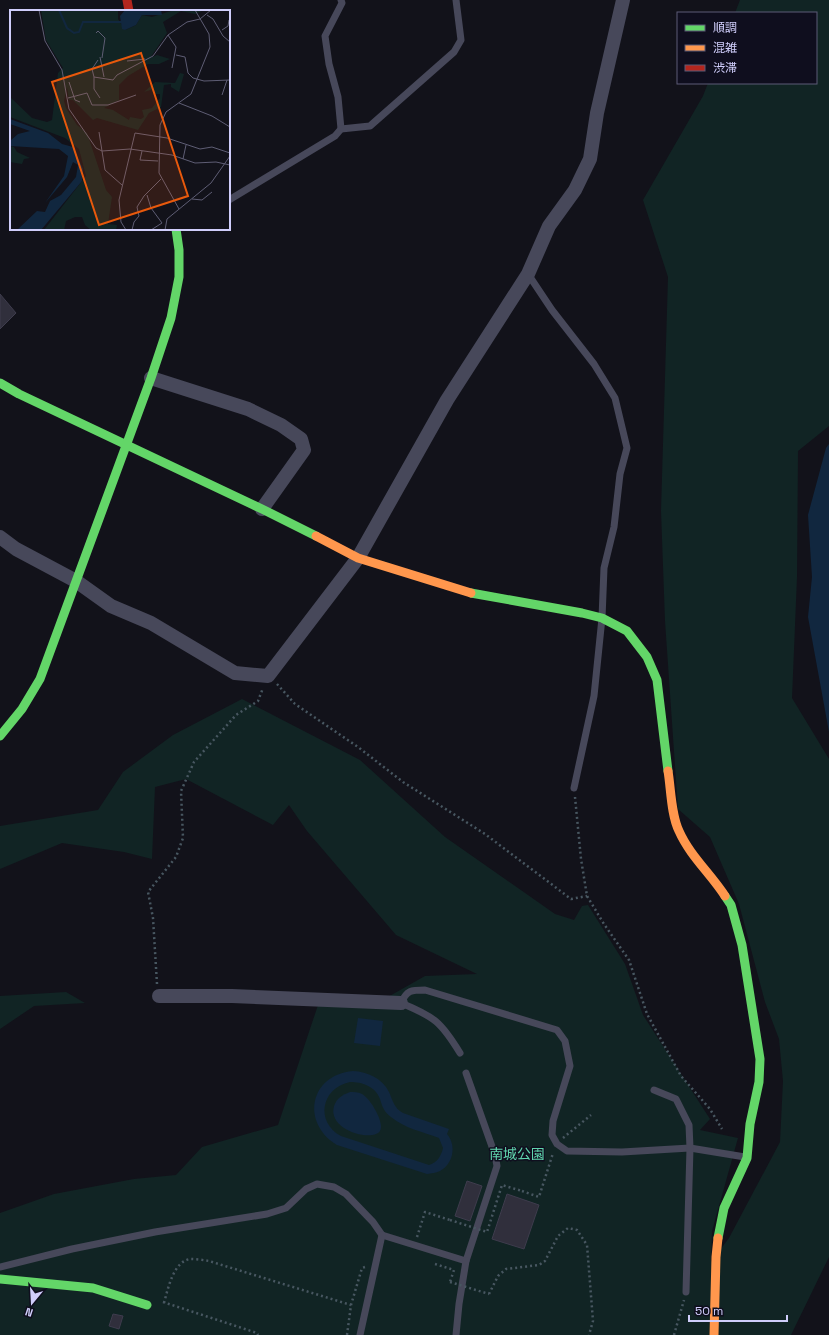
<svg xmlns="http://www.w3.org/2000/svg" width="829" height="1335" viewBox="0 0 829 1335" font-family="'Space Grotesk','Noto Sans JP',sans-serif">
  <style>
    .green { fill: #112424 }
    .water { fill: #11273f; fill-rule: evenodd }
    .building { fill: #302f3c; stroke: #3e3c4d }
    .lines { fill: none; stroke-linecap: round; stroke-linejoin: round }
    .path { stroke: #485761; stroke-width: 2.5; stroke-dasharray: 2 3; stroke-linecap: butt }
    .lane { stroke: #47485a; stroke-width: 7 }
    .street { stroke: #47485a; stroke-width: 14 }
    .fast { stroke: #63d668; stroke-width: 9 }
    .slow { stroke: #ff974d; stroke-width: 9 }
    .jam { stroke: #b3261e; stroke-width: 9 }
    .path-bridge { stroke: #485761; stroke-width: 2.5; stroke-dasharray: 2 3; stroke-linecap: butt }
    .labels { text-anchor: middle; stroke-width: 3; stroke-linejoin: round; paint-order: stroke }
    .park-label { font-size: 14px; fill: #60d5ae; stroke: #0f0e1e }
    .inset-river { fill: none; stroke: #11273f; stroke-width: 2 }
    .inset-road { fill: none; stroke: #5e5d74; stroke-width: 1 }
    .view { fill: #e8590c; fill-opacity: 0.15; stroke: #e8590c; stroke-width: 2 }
    .inset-edge { fill: none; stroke: #d0cefb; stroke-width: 2 }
  </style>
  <rect width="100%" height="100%" fill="#12121a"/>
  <g class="green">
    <polygon points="740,0 829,0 829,426 798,451 797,577 792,698 829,759 829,1257 791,1335 0,1335 0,1213 54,1194 134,1179 176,1175 202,1147 278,1125 320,999 379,1002 425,976 477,974 396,935 307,831 289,805 273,825 186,779 155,787 152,859 124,852 62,843 0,869 0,826 98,810 123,772 173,735 242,699 360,760 445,837 555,914 574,920 582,906 588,905 625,964 643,1015 710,1119 700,1130 738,1138 712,1231 711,1262 729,1238 780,1142 783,1081 779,1039 765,1002 739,904 710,837 678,809 665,621 661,511 668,277 643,200 703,96 708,83 816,83 816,13 735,13"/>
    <polygon points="66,992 85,1003 34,1006 0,1029 0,996"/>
  </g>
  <g class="water">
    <polygon points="829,444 829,732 808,617 812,577 808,515 826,448"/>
    <polygon points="358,1018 383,1021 380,1046 354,1043"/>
    <path d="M353 1071C368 1072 382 1078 389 1092 393 1101 394 1108 403 1113L449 1129 447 1134C457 1146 453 1164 440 1171 436 1173 431 1173 427 1174L337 1145C301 1123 309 1075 353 1071ZM350 1082C362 1082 375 1086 380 1099 382 1106 384 1112 391 1117 404 1128 423 1132 439 1138L443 1148C441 1156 438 1162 429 1165L341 1136C315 1122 321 1088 350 1082Z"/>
    <path d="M350 1092C354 1092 358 1092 362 1094 370 1098 385 1123 380 1131 373 1142 327 1131 334 1106 337 1098 342 1095 350 1092Z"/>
  </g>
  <g class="building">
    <polygon points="0,294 16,313 0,329"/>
    <polygon points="467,1181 482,1186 470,1221 455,1216"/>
    <polygon points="507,1194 539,1205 524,1249 492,1239"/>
    <polygon points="113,1314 123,1316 119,1329 109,1326"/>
  </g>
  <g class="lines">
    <g class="path">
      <polyline points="277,684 295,704 358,747 403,782 485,834 571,899 587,896"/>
      <polyline points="575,797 581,859 587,896 604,924 629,960 647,1014 681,1076 710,1109 722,1129"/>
      <polyline points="157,984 153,918 148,892 176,857 183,838 181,791 194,762 236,715 258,701 263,688"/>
      <polyline points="563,1138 591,1115"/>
      <polyline points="522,1191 539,1197 553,1153"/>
      <polyline points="417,1237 425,1212 450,1220"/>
      <polyline points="435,1264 454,1270 450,1282"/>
      <polyline points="489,1294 498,1276 506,1269 539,1265 545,1261 558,1236 568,1228 577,1230 587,1245 593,1321 589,1335"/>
      <polyline points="163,1302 257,1333 258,1335"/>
      <path d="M164 1303C168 1289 173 1262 190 1259 196 1259 203 1260 209 1261L351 1305"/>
      <polyline points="347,1335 351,1305 362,1268 365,1267"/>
      <polyline points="674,1335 684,1300"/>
    </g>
    <g class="lane">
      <polyline points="341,129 338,97 329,64 325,36 342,3 341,0"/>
      <polyline points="229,200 335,136 341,129 370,126 454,52 461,40 456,0"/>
      <polyline points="528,274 552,310 594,364 615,398 627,448 620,474 614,527 604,568 602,618 594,696 574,788"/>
      <path d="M460 1053C441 1022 435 1017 401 1003 407 990 411 990 425 990L557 1030 565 1041 570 1066 553 1121 552 1135 557 1144 567 1151 622 1152 690 1148 745 1157"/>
      <polyline points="654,1090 676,1099 689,1125 690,1148 686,1292"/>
      <polyline points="0,1267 72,1249 155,1232 267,1214 286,1208 306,1189 317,1184 334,1187 346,1194 373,1222 382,1235 466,1261 497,1166 495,1155 466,1073"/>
      <polyline points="360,1335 382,1235"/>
      <polyline points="456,1335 459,1304 466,1261"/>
    </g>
    <g class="street">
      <polyline points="151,378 248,409 281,425 301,439 304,450 262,509"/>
      <polyline points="0,537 16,549 76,581 111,606 151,623 235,673 268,676 358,558 447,400 528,274 549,226 575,190 590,159 597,113 623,0"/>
      <polyline points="159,996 232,996 401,1003"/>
    </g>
    <g class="fast">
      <polyline points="0,383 19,394 262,509 316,536"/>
      <polyline points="471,593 582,613 602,618 627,631 647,657 657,680 668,771"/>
      <polyline points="0,736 22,709 40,679 151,378 171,318 179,277 179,250 176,229"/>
      <polyline points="718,1238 724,1208 747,1158 750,1124 759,1082 760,1059 742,945 731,905 725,896"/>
      <polyline points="0,1279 93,1288 147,1305"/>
    </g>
    <g class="slow">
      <polyline points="316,536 358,558 471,593"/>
      <path d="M668 771C671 789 671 815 679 831 690 856 711 874 725 896"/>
      <polyline points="714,1335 716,1257 718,1238"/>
    </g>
    <polyline class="jam" points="127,0 129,11"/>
    <g class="path-bridge">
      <polyline points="450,1220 487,1232 502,1185 522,1191"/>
      <polyline points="450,1282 489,1294"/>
    </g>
  </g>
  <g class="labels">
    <g class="park-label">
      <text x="517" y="1159">南城公園</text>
    </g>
  </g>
  <g transform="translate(10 10)">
    <rect width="220" height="220" fill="#12121a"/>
    <path d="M31 0H108V9L115 20 126 15 132 5 142 7 164 0H194L185 4 171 1 153 12 157 23 140 48 147 45 160 49 149 54H138L118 66 109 75V90L94 98 103 100 119 110 120 107 131 109 134 107 132 100 142 98 150 88V84H145L144 79 134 82 145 72 165 73 170 63 174 64 169 82 161 77V74L154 75 151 97 139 103 128 120 87 108 83 110 63 90H59L57 77 54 91 56 98 67 115 77 123 96 180 102 187 98 214 107 215 106 220H81L75 215 72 207H65L56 211 54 220H34L76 166 69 139 55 128 0 107V87L22 108 37 112 42 110 48 63 53 58 36 30ZM0 136 4 137 7 142 20 148 14 149 12 154 0 152Z" fill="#112424"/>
    <path d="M115 0H151L152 5H132L126 15 115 20 112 19 110 6ZM0 109 38 123 52 134 63 137 73 159 72 171 31 220H7L27 201 35 202 40 191 51 185 66 167 68 155 63 152 57 167 35 193 54 166 58 146 49 139 0 136V131L8 124 20 121 0 114Z" fill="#11273f"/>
    <path class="inset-river" d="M49 0 57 18 64 23 69 22 73 12H112"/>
    <path class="inset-road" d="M29 0 35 31 52 60 59 99 86 138 92 141 120 139 162 145 185 153 206 152 220 155M197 5 203 9 213 26 220 32M212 20 218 16 219 10M86 23 88 21 95 28 92 48M158 25 166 37 162 58M166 45 175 47 178 63 183 68 194 71 220 70M90 47 94 67M117 51 135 49M84 67 82 59 88 50M59 72 65 90 70 92M212 85 217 70M58 88 77 83 82 95H98L126 85M90 88 84 79V67L103 70 107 65 143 46 158 25 177 12 190 9 201 0M169 93 202 106 220 117M89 122 95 160 112 175M132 141 130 150 148 151M173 149 176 135M137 185 141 198 152 213M182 189 192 190 202 182M169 199 149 163 150 115 156 102 181 84 200 37 199 24 185 0M116 220 111 212 109 190 125 123 157 128 190 139 202 137 220 143M122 220 124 212 129 206 127 197 134 186 151 169M141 220 152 213M155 220 157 209 201 173 220 146"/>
    <path class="view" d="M131 43 178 186 89 215 42 72Z"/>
    <rect width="220" height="220" class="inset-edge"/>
  </g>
  <rect x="677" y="12" width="140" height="72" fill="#0f0e1e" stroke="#5c5b76"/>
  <rect x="685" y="25" width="20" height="6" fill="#63d668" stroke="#5c5b76"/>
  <text x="713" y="32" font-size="12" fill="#d0cefb">順調</text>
  <rect x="685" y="45" width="20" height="6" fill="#ff974d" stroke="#5c5b76"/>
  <text x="713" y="52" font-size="12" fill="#d0cefb">混雑</text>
  <rect x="685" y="65" width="20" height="6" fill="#b3261e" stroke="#5c5b76"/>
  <text x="713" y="72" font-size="12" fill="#d0cefb">渋滞</text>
  <g transform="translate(32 1303) rotate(198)" stroke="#0f0e1e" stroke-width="3" paint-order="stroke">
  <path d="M0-3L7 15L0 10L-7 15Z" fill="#d0cefb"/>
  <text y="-6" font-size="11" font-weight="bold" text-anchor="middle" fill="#d0cefb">N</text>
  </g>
  <path d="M689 1315v6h98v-6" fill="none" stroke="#d0cefb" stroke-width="2"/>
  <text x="695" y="1315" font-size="12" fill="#d0cefb" stroke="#0f0e1e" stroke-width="3" paint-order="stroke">50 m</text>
</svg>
